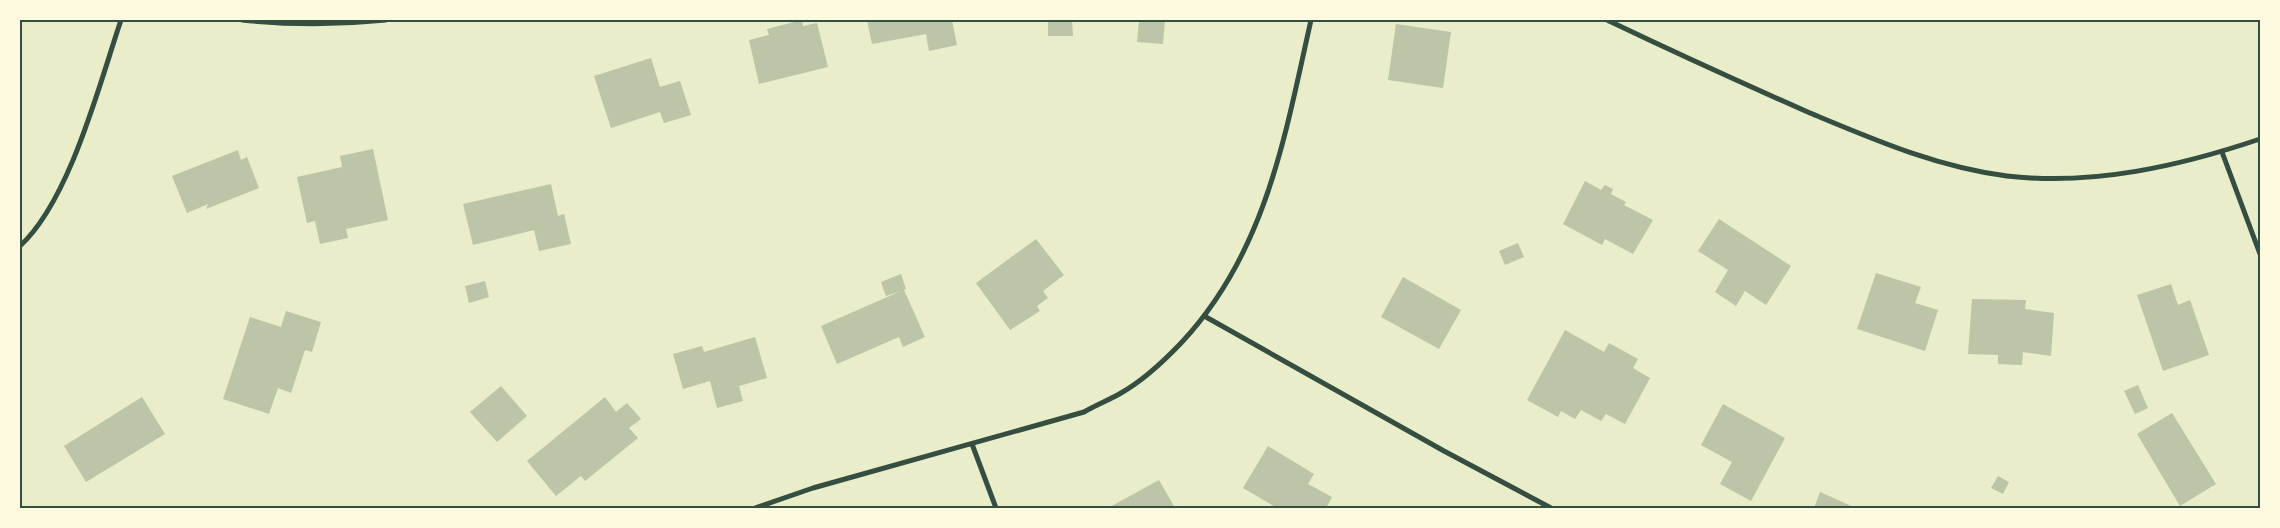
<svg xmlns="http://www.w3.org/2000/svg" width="2280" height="528" viewBox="0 0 2280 528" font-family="Literata,serif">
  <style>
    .building { fill: #bcc5a7 }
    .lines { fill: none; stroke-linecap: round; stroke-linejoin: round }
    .minor { stroke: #344e41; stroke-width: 5 }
    .neatline { fill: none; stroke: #344e41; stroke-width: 2 }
  </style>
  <rect width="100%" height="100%" fill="#e9edc9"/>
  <g class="building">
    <polygon points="802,20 803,26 817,23 828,67 759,84 749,40 769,35 767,29"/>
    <polygon points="867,20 952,20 957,45 929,51 926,34 872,44"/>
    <polygon points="1048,20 1072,20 1073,36 1048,36"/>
    <polygon points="1139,20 1165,20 1163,44 1137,42"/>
    <polygon points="1396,24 1451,32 1443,88 1388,80"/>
    <polygon points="651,58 660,87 680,81 691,115 664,123 660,112 611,128 594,76"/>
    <polygon points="373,149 388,220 346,229 348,238 320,244 315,221 307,223 297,177 342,167 340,156"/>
    <polygon points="238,150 241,160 247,157 259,188 206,209 208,204 187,213 172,176"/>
    <polygon points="1585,181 1601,190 1605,185 1613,189 1611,194 1626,202 1624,205 1653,220 1633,254 1605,239 1602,245 1563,224"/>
    <polygon points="551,184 558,216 564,214 571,244 539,251 534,230 473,245 463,204"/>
    <polygon points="1719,219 1791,266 1766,305 1745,291 1736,306 1715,292 1728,270 1698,251"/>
    <polygon points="1036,239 1064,275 1043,291 1048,298 1037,306 1040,311 1010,330 976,283"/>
    <polygon points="1518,243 1524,257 1505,265 1499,251"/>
    <polygon points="1876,273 1921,287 1915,303 1938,310 1925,351 1857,329"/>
    <polygon points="901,274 906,289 904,290 925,337 903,347 899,337 837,364 821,326 901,291 886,296 881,282"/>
    <polygon points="1403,277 1461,310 1439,349 1381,317"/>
    <polygon points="485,281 489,297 469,303 465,286"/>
    <polygon points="2171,284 2178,305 2190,300 2209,355 2163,371 2137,295"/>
    <polygon points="1972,299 2026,300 2025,309 2054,313 2051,356 2023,352 2022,365 1998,364 1998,355 1968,354"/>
    <polygon points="286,311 321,322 312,352 305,350 291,393 278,388 269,414 223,399 250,317 281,327"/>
    <polygon points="1565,330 1604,352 1609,343 1638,359 1633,368 1650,378 1625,424 1606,414 1601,421 1581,410 1575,419 1561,411 1558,417 1527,400"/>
    <polygon points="755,337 767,378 739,386 743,401 717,408 710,381 683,389 673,354 702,346 704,352"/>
    <polygon points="2138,385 2148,408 2135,414 2124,391"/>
    <polygon points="501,386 527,416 497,442 470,412"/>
    <polygon points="142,397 165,434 86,482 64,446"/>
    <polygon points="605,397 616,412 627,403 641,419 629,428 638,438 585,481 581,476 556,496 527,461"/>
    <polygon points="1723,404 1785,438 1751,501 1720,484 1732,462 1701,445"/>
    <polygon points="2172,413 2216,484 2180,506 2137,434"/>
    <polygon points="1268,446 1314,474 1308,484 1332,497 1326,508 1277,508 1243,488"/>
    <polygon points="1998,476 2009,482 2003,494 1991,488"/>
    <polygon points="1159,480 1175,508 1108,508"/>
    <polygon points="1820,492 1856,508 1814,508"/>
  </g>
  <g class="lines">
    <g class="minor">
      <path d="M242 20C291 25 337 25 386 20"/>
      <path d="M1607 20C1674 52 1742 83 1810 113 1875 140 1937 167 2007 176 2093 186 2180 166 2260 139"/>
      <polyline points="2222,152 2260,254"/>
      <path d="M20 246C70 200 99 85 121 20"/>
      <polyline points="1206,317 1444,451 1551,508"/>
      <polyline points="972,444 996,508"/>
      <path d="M755 508 813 488 1084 412C1096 405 1109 400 1121 393 1144 380 1164 361 1182 342 1266 252 1285 136 1311 20"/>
    </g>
  </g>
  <rect width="2280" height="528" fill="none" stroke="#fefae0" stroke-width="42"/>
  <rect x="21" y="21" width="2238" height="486" class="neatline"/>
</svg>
